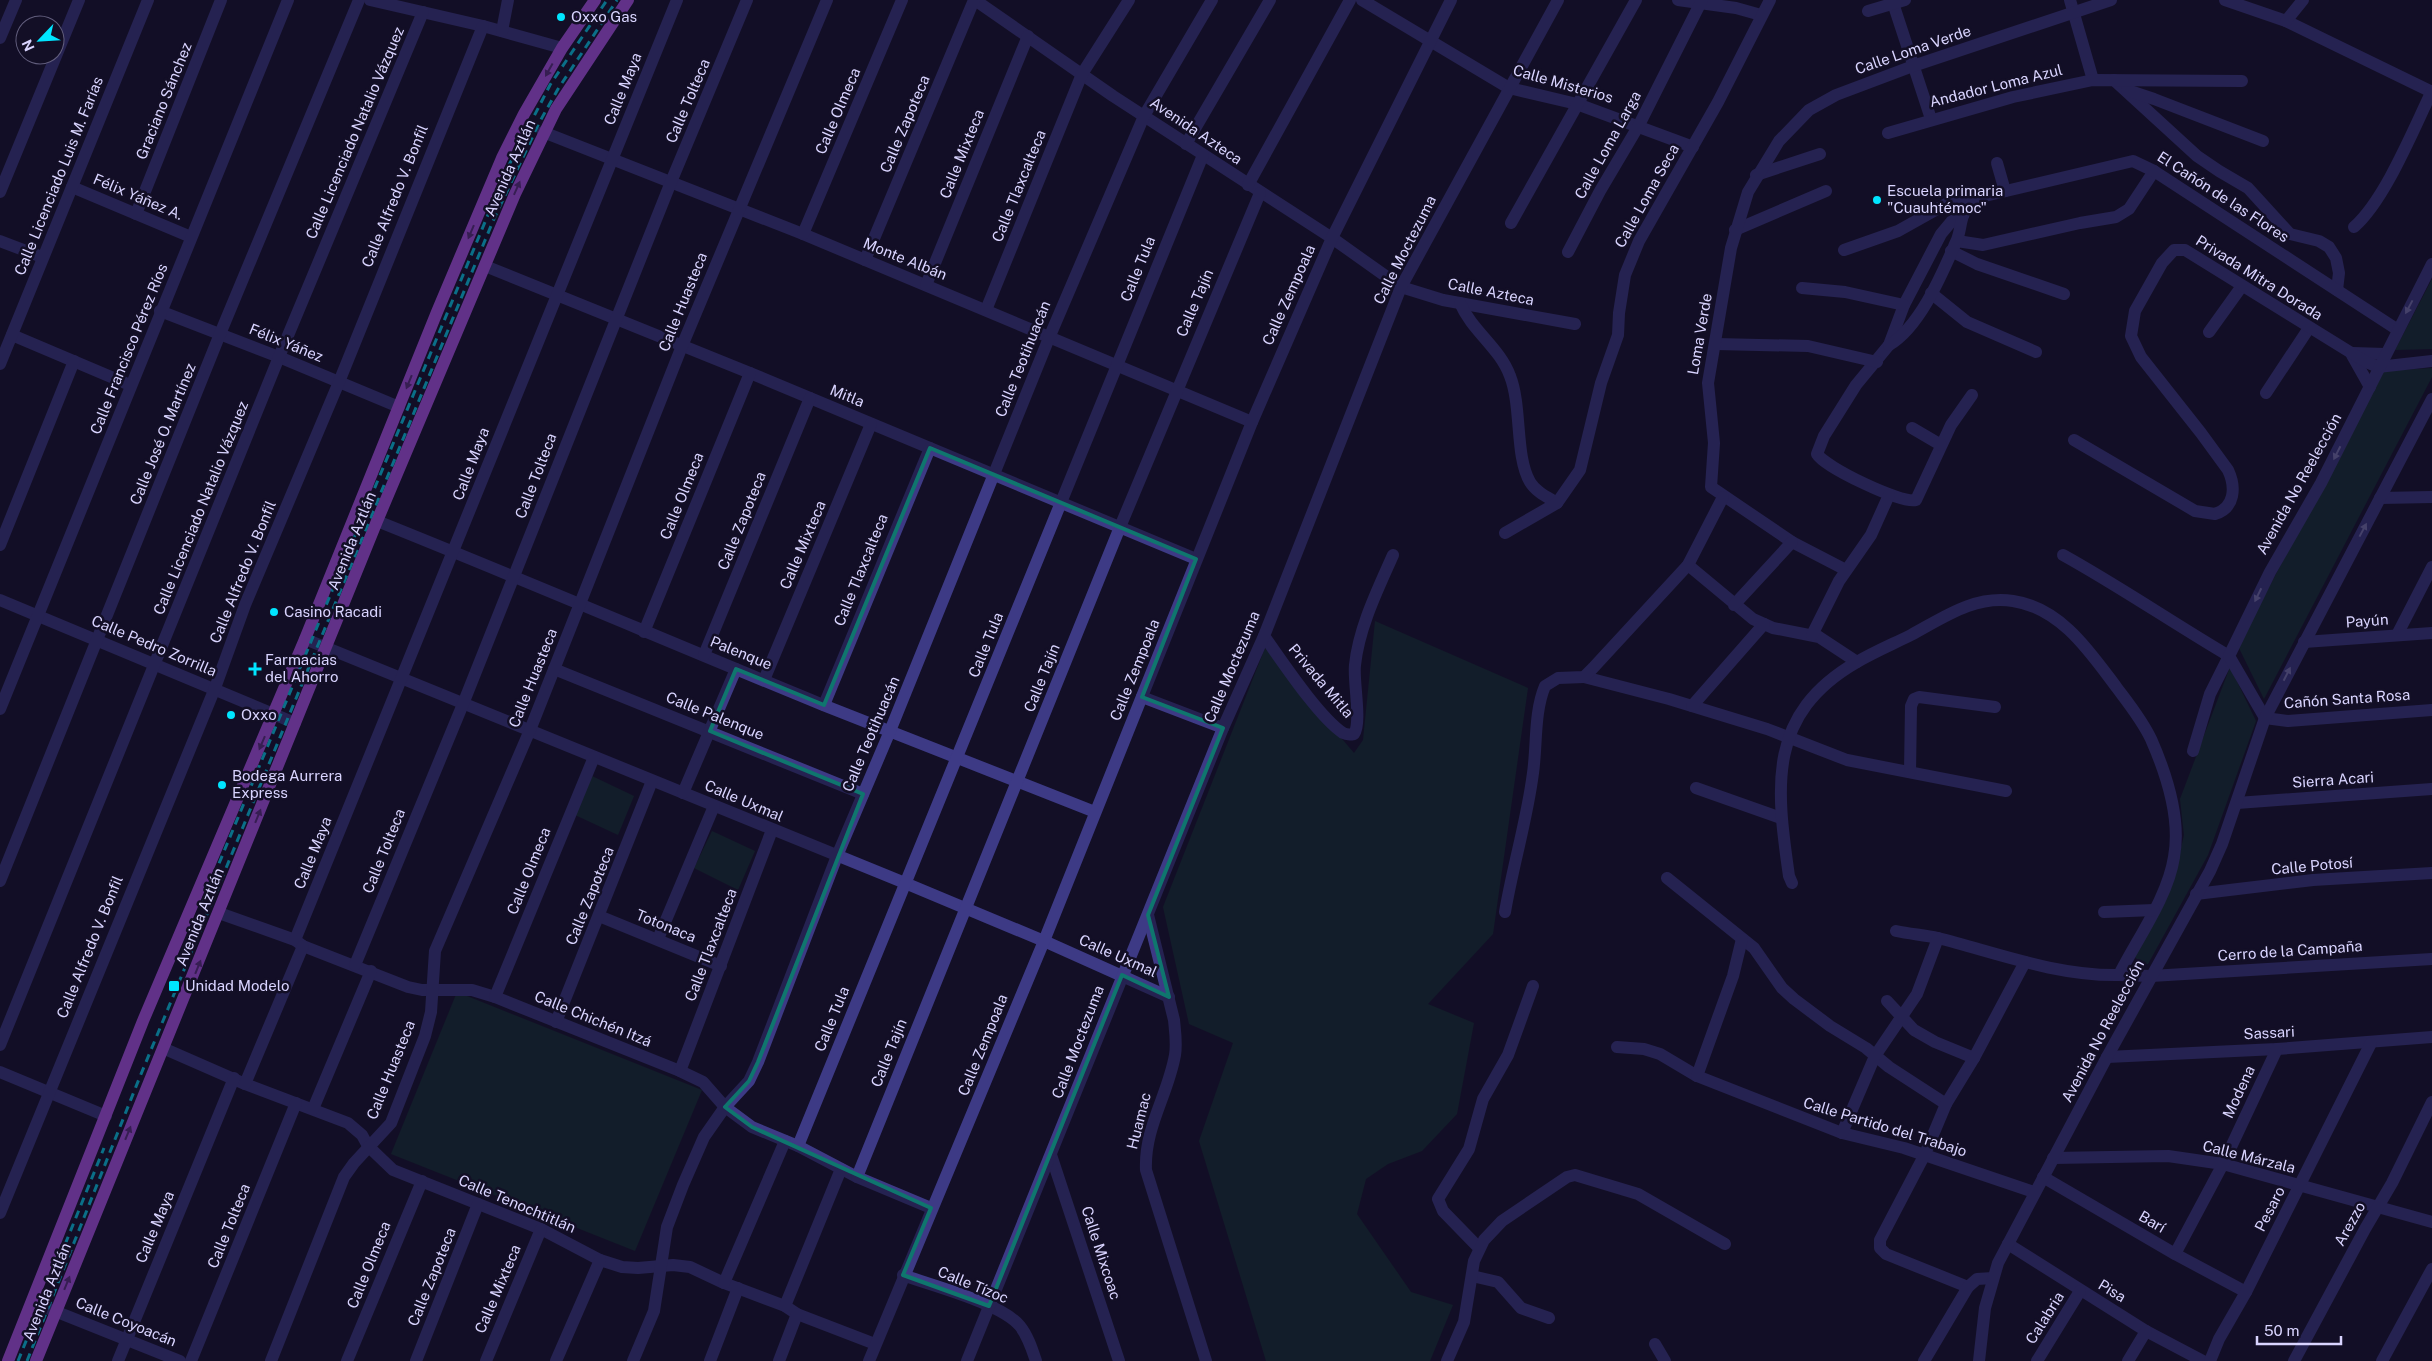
<svg xmlns="http://www.w3.org/2000/svg" width="2432" height="1361" viewBox="0 0 2432 1361" font-family="'Public Sans',sans-serif">
  <style>
    .green { fill: #12302f }
    .lines { fill: none; stroke-linecap: round; stroke-linejoin: round }
    .minor { stroke: #3d3a85; stroke-width: 12 }
    .major { stroke: #c25bff; stroke-width: 12 }
    .rail { stroke: #00e5ff; stroke-width: 3; stroke-dasharray: 8 6; stroke-linecap: butt }
    .oneway { fill: #623188 }
    .oneway2 { fill: #837fbc }
    .marked { fill: none; stroke: #0f766e; stroke-width: 4; stroke-linejoin: round }
    .poi-dot { fill: #00e5ff; stroke: #130f26; stroke-width: 2 }
    .labels { text-anchor: middle; stroke-width: 5; stroke-linejoin: round; paint-order: stroke }
    .poi-label { font-size: 15px; fill: #d9d4ff; stroke: #130f26; text-anchor: start }
    .street-label { font-size: 15px; fill: #d9d4ff; stroke: #130f26 }
  </style>
  <rect width="100%" height="100%" fill="#130f26"/>
  <g class="green">
    <polygon points="2432,279 2432,349 2395,350"/>
    <polygon points="2432,368 2432,377 2264,699 2238,646 2383,371"/>
    <polygon points="1375,621 1528,688 1493,934 1428,1004 1474,1023 1457,1114 1422,1151 1388,1164 1366,1179 1357,1214 1411,1292 1453,1305 1430,1361 1266,1361 1199,1141 1233,1043 1189,1024 1163,907 1265,648 1354,753 1363,740"/>
    <polygon points="2230,667 2256,721 2208,855 2148,964 2142,964 2135,957 2175,875 2184,835 2180,799"/>
    <polygon points="592,776 634,796 618,835 575,815"/>
    <polygon points="712,831 755,851 738,890 694,868"/>
    <polygon points="457,992 702,1090 635,1251 391,1154"/>
  </g>
  <g class="lines">
    <g class="minor">
      <polyline points="370,0 483,26 562,48"/>
      <polyline points="975,0 1113,96 1332,238 1401,287 1443,300 1575,324"/>
      <polyline points="1362,0 1509,88 1577,104 1693,147"/>
      <polyline points="1678,0 1736,8 1761,15"/>
      <polyline points="1892,0 1931,119"/>
      <polyline points="2070,0 2093,80"/>
      <polyline points="2225,0 2286,21 2432,92"/>
      <polyline points="1868,11 1905,0"/>
      <polyline points="2286,21 2303,0"/>
      <polyline points="502,31 508,0"/>
      <polyline points="0,38 16,0"/>
      <polyline points="2114,80 2197,156 2219,171 2248,188 2290,234 2319,241 2329,247 2336,258 2339,273 2337,290"/>
      <polyline points="2127,90 2154,99 2263,141"/>
      <polyline points="543,132 803,234 1252,422"/>
      <polyline points="1888,133 2013,97 2093,80 2242,81"/>
      <polyline points="1186,144 1270,0"/>
      <polyline points="1997,163 2005,191"/>
      <polyline points="1756,175 1820,154"/>
      <polyline points="1248,185 1350,0"/>
      <polyline points="72,187 191,237"/>
      <polyline points="0,192 79,0"/>
      <polyline points="136,214 221,0"/>
      <path d="M1963 215 1951 222 1941 234 1904 305 1889 345 1856 385 1824 436 1817 454C1825 467 1901 504 1916 500L1951 425 1972 395"/>
      <polyline points="1511,223 1636,0"/>
      <path d="M2354 227C2385 200 2413 130 2432 91"/>
      <polyline points="1735,230 1826,191"/>
      <polyline points="803,234 902,0"/>
      <polyline points="0,241 42,257"/>
      <polyline points="1957,241 1983,245 2080,223 2116,217 2129,209 2154,171"/>
      <polyline points="1844,250 1898,231 1948,203 1972,199"/>
      <polyline points="1951,251 1977,264 2064,294"/>
      <polyline points="1568,252 1600,191 1639,125 1702,0"/>
      <polyline points="865,260 974,0"/>
      <polyline points="485,266 750,373 1196,559"/>
      <polyline points="926,285 1028,36"/>
      <polyline points="1802,288 1845,292 1904,305"/>
      <polyline points="1931,293 1967,322 2036,352"/>
      <path d="M1460 303C1472 331 1500 348 1510 376 1522 406 1515 457 1530 482 1536 492 1547 497 1557 503"/>
      <polyline points="986,310 1082,74 1129,0"/>
      <polyline points="160,311 279,357 399,407"/>
      <polyline points="2209,332 2242,286"/>
      <polyline points="12,335 130,385"/>
      <polyline points="1716,344 1808,346 1877,362"/>
      <path d="M1889 345C1920 327 1942 274 1956 242 1960 234 1960 224 1963 216 1965 210 1969 204 1972 199L2133 161 2154 171 2398 330"/>
      <polyline points="2352,353 2385,354"/>
      <polyline points="2352,355 2370,387"/>
      <polyline points="0,364 148,0"/>
      <polyline points="2266,393 2309,328"/>
      <polyline points="1912,428 1941,445"/>
      <path d="M2074 440 2195 511 2215 514C2235 508 2236 487 2228 470L2201 433 2141 357 2131 336 2135 311 2162 263 2174 250H2185L2366 362 2378 367 2432 361"/>
      <polyline points="2380,498 2432,497"/>
      <path d="M377 521C527 581 674 644 823 705 914 741 1005 776 1095 812"/>
      <polyline points="1505,533 1557,503 1580,470 1601,383 1618,335 1619,313 1625,275 1639,241 1718,102 1770,0"/>
      <polyline points="0,545 74,361"/>
      <path d="M2063 555C2119 586 2173 623 2229 656L2210 694 2193 751"/>
      <polyline points="1688,565 1753,619 1773,628 1819,637 1857,662"/>
      <polyline points="1846,570 1792,542 1711,487 1714,443 1708,383 1731,248 1748,192 1779,141 1809,110 1836,95 1913,66 2111,0"/>
      <polyline points="0,600 295,723"/>
      <polyline points="1734,605 1792,542"/>
      <polyline points="644,632 750,373"/>
      <polyline points="1812,635 1839,581 1871,535 1889,495"/>
      <polyline points="2397,635 2432,567"/>
      <path d="M1264 636C1282 661 1318 716 1343 733 1347 735 1349 735 1354 734 1362 723 1353 681 1355 665 1359 627 1378 589 1393 555"/>
      <polyline points="305,639 905,883 1044,941 1169,997"/>
      <polyline points="2304,642 2432,633"/>
      <polyline points="704,655 810,398"/>
      <polyline points="554,669 863,794"/>
      <polyline points="1584,677 1669,699 1767,729 1847,760 2006,791"/>
      <polyline points="764,680 871,424"/>
      <polyline points="1142,697 1223,728"/>
      <polyline points="824,705 930,448"/>
      <polyline points="1692,706 1764,624"/>
      <polyline points="0,709 288,0"/>
      <polyline points="2265,718 2229,656 2270,572 2321,483 2432,264"/>
      <polyline points="2265,718 2288,721 2432,710"/>
      <polyline points="1910,772 1911,706 1914,699 1919,697 1995,707"/>
      <polyline points="1696,788 1781,818"/>
      <polyline points="683,793 736,669"/>
      <polyline points="2237,803 2432,789"/>
      <polyline points="1667,878 1754,948 1782,988 1794,999 1830,1026 1866,1048 1889,1067 1946,1104"/>
      <polyline points="0,881 220,334 359,0"/>
      <path d="M1792 883 1789 876C1776 786 1767 714 1857 662 1874 652 1893 644 1911 635 1943 618 1974 595 2013 601 2061 608 2090 652 2117 688 2129 704 2142 720 2151 739 2166 773 2181 819 2174 857 2168 897 2137 939 2119 975L2151 976 2432 959"/>
      <polyline points="2196,894 2313,880 2432,873"/>
      <path d="M1505 912C1513 865 1527 820 1533 773 1537 745 1534 712 1545 686L1558 678 1584 677 1593 668 1688 565 1723 497"/>
      <polyline points="2104,912 2154,910"/>
      <polyline points="219,913 295,940 303,946 408,987 422,990 472,990 495,997 680,1071 703,1082 725,1107 752,1127 798,1146 857,1177 931,1208"/>
      <path d="M1148 915 1174 1020C1175 1031 1177 1043 1175 1055 1168 1095 1144 1128 1146 1170L1206 1361"/>
      <polyline points="599,916 721,966"/>
      <path d="M1896 931C1910 934 1924 935 1938 938 1997 953 2056 976 2119 975"/>
      <polyline points="658,939 714,806"/>
      <path d="M295 940C423 627 549 313 677 0"/>
      <polyline points="355,965 463,704 671,182 747,0"/>
      <polyline points="495,997 594,757"/>
      <polyline points="1887,1001 1914,1030 1935,1042 1974,1058"/>
      <polyline points="556,1022 652,781"/>
      <polyline points="0,1045 279,357 423,12"/>
      <polyline points="1617,1047 1644,1049 1660,1054 1697,1076 1842,1133 1904,1148 2034,1192"/>
      <polyline points="165,1049 245,1084 348,1123 362,1135 368,1146 393,1170 541,1229 600,1260 622,1267 638,1268 673,1265 690,1267 724,1283 785,1306 797,1314 875,1344"/>
      <polyline points="2107,1057 2277,1049 2432,1037"/>
      <polyline points="680,1071 772,830"/>
      <polyline points="0,1072 106,1116"/>
      <polyline points="1697,1076 1733,976 1742,939"/>
      <polyline points="245,1084 303,946"/>
      <polyline points="313,1109 371,971"/>
      <polyline points="1842,1133 1875,1056 1917,994 1938,938"/>
      <polyline points="798,1146 1203,155"/>
      <polyline points="1051,1155 1119,1361"/>
      <polyline points="2053,1158 2168,1156 2223,1164 2432,1222"/>
      <polyline points="857,1177 1120,527 1260,193"/>
      <polyline points="2043,1177 2175,1254 2246,1292"/>
      <polyline points="0,1213 215,688 245,605 339,382 483,26"/>
      <polyline points="2008,1244 2146,1331 2203,1361"/>
      <polyline points="1479,1248 1443,1211 1438,1199 1469,1149 1483,1099 1508,1055 1533,986"/>
      <polyline points="2175,1254 2223,1164 2277,1049"/>
      <path d="M903 1275C933 1286 1001 1303 1020 1326 1028 1336 1032 1349 1036 1361"/>
      <polyline points="1472,1276 1498,1282 1521,1308 1549,1318"/>
      <polyline points="724,1283 785,1141"/>
      <polyline points="1968,1287 1886,1254 1880,1248 1880,1240 1925,1154 1946,1104 1974,1058 2025,962"/>
      <polyline points="32,1302 180,1361"/>
      <polyline points="785,1306 841,1169"/>
      <polyline points="1655,1344 1665,1361"/>
      <polyline points="118,1361 234,1078"/>
      <polyline points="191,1361 296,1103"/>
      <polyline points="271,1361 344,1177 354,1163 391,1123 425,1036 431,1012 435,951 530,730 682,346 827,0"/>
      <polyline points="347,1361 422,1181"/>
      <polyline points="416,1361 478,1204"/>
      <polyline points="486,1361 541,1229"/>
      <polyline points="556,1361 600,1260"/>
      <polyline points="633,1361 654,1311 667,1227 683,1185 704,1137 725,1107 749,1081 758,1062 837,856 890,731 1049,338 1144,116 1212,0"/>
      <polyline points="710,1361 738,1288"/>
      <polyline points="779,1361 797,1314"/>
      <polyline points="869,1361 1044,941 1252,422 1332,238 1451,0"/>
      <polyline points="967,1361 1223,728 1264,636 1401,287 1558,0"/>
      <polyline points="1447,1361 1464,1322 1474,1261 1484,1240 1502,1221 1567,1177 1575,1175 1638,1194 1725,1244"/>
      <polyline points="1924,1361 1968,1287 1977,1279 1993,1278"/>
      <polyline points="1979,1361 1985,1308 1998,1263 2107,1057 2210,871 2222,844 2265,718 2432,399"/>
      <polyline points="2037,1361 2080,1291"/>
      <polyline points="2128,1361 2146,1331"/>
      <polyline points="2210,1361 2219,1339 2246,1292 2371,1043"/>
      <polyline points="2294,1361 2365,1229 2392,1183 2432,1102"/>
      <polyline points="2382,1361 2432,1269"/>
    </g>
    <g class="major">
      <polyline points="8,1361 143,1021 305,639 437,312 502,158 524,114 562,48 595,0"/>
      <polyline points="36,1361 377,521 515,194 556,109 628,0"/>
    </g>
    <g class="rail">
      <polyline points="203,902 507,169 550,85 607,0"/>
      <polyline points="18,1361 104,1148"/>
      <polyline points="27,1361 139,1079 493,221 539,123 558,89 617,0"/>
    </g>
  </g>
  <defs><path id="oneway-solid" d="M-6-.8H1V-3.2L6.5 0L1 3.2V.8H-6Z" transform="scale(1.25)"/></defs>
  <g class="oneway">
    <use href="#oneway-solid" transform="translate(549 70) rotate(119)"/>
    <use href="#oneway-solid" transform="translate(517 188) rotate(-66)"/>
    <use href="#oneway-solid" transform="translate(471 232) rotate(113)"/>
    <use href="#oneway-solid" transform="translate(409 382) rotate(112)"/>
    <use href="#oneway-solid" transform="translate(262 743) rotate(113)"/>
    <use href="#oneway-solid" transform="translate(258 816) rotate(-68)"/>
    <use href="#oneway-solid" transform="translate(198 967) rotate(-68)"/>
    <use href="#oneway-solid" transform="translate(128 1133) rotate(-68)"/>
    <use href="#oneway-solid" transform="translate(67 1283) rotate(-68)"/>
  </g>
  <g class="oneway2">
    <use href="#oneway-solid" transform="translate(2409 307) rotate(118)"/>
    <use href="#oneway-solid" transform="translate(2337 453) rotate(117)"/>
    <use href="#oneway-solid" transform="translate(2363 530) rotate(-62)"/>
    <use href="#oneway-solid" transform="translate(2258 595) rotate(116)"/>
    <use href="#oneway-solid" transform="translate(2287 674) rotate(-63)"/>
  </g>
  <path d="M0 0H2432V1361H0ZM930 448 1196 559 1142 697 1223 728 1148 915 1169 997 1122 975 989 1306 903 1275 931 1208 752 1127 725 1107 749 1081 758 1062 863 794 710 731 736 669 824 705Z" fill="#130f26" fill-opacity=".55" fill-rule="evenodd"/>
  <path class="marked" d="M930 448 1196 559 1142 697 1223 728 1148 915 1169 997 1122 975 989 1306 903 1275 931 1208 752 1127 725 1107 749 1081 758 1062 863 794 710 731 736 669 824 705Z"/>
  <g class="poi-dot">
    <circle cx="561" cy="17" r="5"/>
    <circle cx="1877" cy="200" r="5"/>
    <circle cx="274" cy="612" r="5"/>
    <path d="M252.5 661.5h5v5h5v5h-5v5h-5v-5h-5v-5h5z"/>
    <circle cx="231" cy="715" r="5"/>
    <circle cx="222" cy="785" r="5"/>
    <rect x="168" y="980" width="12" height="12" rx="2.5"/>
  </g>
  <g class="labels">
    <g class="poi-label">
      <text x="571" y="22">Oxxo Gas</text>
      <text x="1887" y="196">Escuela primaria<tspan x="1887" dy="17">"Cuauhtémoc"</tspan></text>
      <text x="284" y="617">Casino Racadi</text>
      <text x="265" y="665">Farmacias<tspan x="265" dy="17">del Ahorro</tspan></text>
      <text x="241" y="720">Oxxo</text>
      <text x="232" y="781">Bodega Aurrera<tspan x="232" dy="17">Express</tspan></text>
      <text x="185" y="991">Unidad Modelo</text>
    </g>
    <g class="street-label">
      <text transform="translate(1913 50) rotate(-19)" y="5">Calle Loma Verde</text>
      <text transform="translate(1563 84) rotate(16)" y="5">Calle Misterios</text>
      <text transform="translate(1996 86) rotate(-14)" y="5">Andador Loma Azul</text>
      <text transform="translate(623 89) rotate(-68)" y="5">Calle Maya</text>
      <text transform="translate(164 101) rotate(-68)" y="5">Graciano Sánchez</text>
      <text transform="translate(688 101) rotate(-67)" y="5">Calle Tolteca</text>
      <text transform="translate(838 111) rotate(-67)" y="5">Calle Olmeca</text>
      <text transform="translate(905 124) rotate(-67)" y="5">Calle Zapoteca</text>
      <text transform="translate(1196 131) rotate(34)" y="5">Avenida Azteca</text>
      <text transform="translate(355 133) rotate(-67)" y="5">Calle Licenciado Natalio Vázquez</text>
      <text transform="translate(1608 145) rotate(-61)" y="5">Calle Loma Larga</text>
      <text transform="translate(962 154) rotate(-68)" y="5">Calle Mixteca</text>
      <text transform="translate(510 168) rotate(-66)" y="5">Avenida Aztlán</text>
      <text transform="translate(59 176) rotate(-68)" y="5">Calle Licenciado Luis M. Farías</text>
      <text transform="translate(1019 186) rotate(-68)" y="5">Calle Tlaxcalteca</text>
      <text transform="translate(395 196) rotate(-68)" y="5">Calle Alfredo V. Bonfil</text>
      <text transform="translate(1647 196) rotate(-61)" y="5">Calle Loma Seca</text>
      <text transform="translate(138 197) rotate(23)" y="5">Félix Yáñez A.</text>
      <text transform="translate(2223 197) rotate(33)" y="5">El Cañón de las Flores</text>
      <text transform="translate(1405 250) rotate(-63)" y="5">Calle Moctezuma</text>
      <text transform="translate(905 259) rotate(22)" y="5">Monte Albán</text>
      <text transform="translate(1138 269) rotate(-68)" y="5">Calle Tula</text>
      <text transform="translate(2259 278) rotate(32)" y="5">Privada Mitra Dorada</text>
      <text transform="translate(1491 292) rotate(11)" y="5">Calle Azteca</text>
      <text transform="translate(1289 295) rotate(-66)" y="5">Calle Zempoala</text>
      <text transform="translate(683 302) rotate(-68)" y="5">Calle Huasteca</text>
      <text transform="translate(1195 303) rotate(-67)" y="5">Calle Tajín</text>
      <text transform="translate(1700 334) rotate(-80)" y="5">Loma Verde</text>
      <text transform="translate(286 343) rotate(22)" y="5">Félix Yáñez</text>
      <text transform="translate(129 349) rotate(-68)" y="5">Calle Francisco Pérez Ríos</text>
      <text transform="translate(1023 359) rotate(-68)" y="5">Calle Teotihuacán</text>
      <text transform="translate(847 396) rotate(22)" y="5">Mitla</text>
      <text transform="translate(163 434) rotate(-68)" y="5">Calle José O. Martínez</text>
      <text transform="translate(471 464) rotate(-69)" y="5">Calle Maya</text>
      <text transform="translate(536 476) rotate(-69)" y="5">Calle Tolteca</text>
      <text transform="translate(2299 484) rotate(-61)" y="5">Avenida No Reelección</text>
      <text transform="translate(682 496) rotate(-68)" y="5">Calle Olmeca</text>
      <text transform="translate(201 508) rotate(-68)" y="5">Calle Licenciado Natalio Vázquez</text>
      <text transform="translate(742 521) rotate(-68)" y="5">Calle Zapoteca</text>
      <text transform="translate(352 541) rotate(-68)" y="5">Avenida Aztlán</text>
      <text transform="translate(803 545) rotate(-67)" y="5">Calle Mixteca</text>
      <text transform="translate(861 570) rotate(-68)" y="5">Calle Tlaxcalteca</text>
      <text transform="translate(243 572) rotate(-68)" y="5">Calle Alfredo V. Bonfil</text>
      <text transform="translate(2367 621) rotate(-4)" y="5">Payún</text>
      <text transform="translate(986 645) rotate(-68)" y="5">Calle Tula</text>
      <text transform="translate(154 646) rotate(23)" y="5">Calle Pedro Zorrilla</text>
      <text transform="translate(741 653) rotate(22)" y="5">Palenque</text>
      <text transform="translate(1232 667) rotate(-67)" y="5">Calle Moctezuma</text>
      <text transform="translate(1135 670) rotate(-68)" y="5">Calle Zempoala</text>
      <text transform="translate(533 678) rotate(-68)" y="5">Calle Huasteca</text>
      <text transform="translate(1042 678) rotate(-68)" y="5">Calle Tajín</text>
      <text transform="translate(1321 681) rotate(50)" y="5">Privada Mitla</text>
      <text transform="translate(2347 699) rotate(-4)" y="5">Cañón Santa Rosa</text>
      <text transform="translate(715 716) rotate(22)" y="5">Calle Palenque</text>
      <text transform="translate(871 734) rotate(-67)" y="5">Calle Teotihuacán</text>
      <text transform="translate(2333 780) rotate(-4)" y="5">Sierra Acari</text>
      <text transform="translate(744 801) rotate(23)" y="5">Calle Uxmal</text>
      <text transform="translate(384 851) rotate(-68)" y="5">Calle Tolteca</text>
      <text transform="translate(313 853) rotate(-68)" y="5">Calle Maya</text>
      <text transform="translate(2312 866) rotate(-5)" y="5">Calle Potosí</text>
      <text transform="translate(529 871) rotate(-68)" y="5">Calle Olmeca</text>
      <text transform="translate(590 896) rotate(-68)" y="5">Calle Zapoteca</text>
      <text transform="translate(200 917) rotate(-68)" y="5">Avenida Aztlán</text>
      <text transform="translate(666 926) rotate(22)" y="5">Totonaca</text>
      <text transform="translate(711 945) rotate(-69)" y="5">Calle Tlaxcalteca</text>
      <text transform="translate(90 947) rotate(-68)" y="5">Calle Alfredo V. Bonfil</text>
      <text transform="translate(2290 951) rotate(-4)" y="5">Cerro de la Campaña</text>
      <text transform="translate(1118 956) rotate(24)" y="5">Calle Uxmal</text>
      <text transform="translate(593 1019) rotate(22)" y="5">Calle Chichén Itzá</text>
      <text transform="translate(832 1019) rotate(-68)" y="5">Calle Tula</text>
      <text transform="translate(2103 1031) rotate(-62)" y="5">Avenida No Reelección</text>
      <text transform="translate(2269 1033) rotate(-3)" y="5">Sassari</text>
      <text transform="translate(1078 1042) rotate(-69)" y="5">Calle Moctezuma</text>
      <text transform="translate(983 1045) rotate(-68)" y="5">Calle Zempoala</text>
      <text transform="translate(889 1053) rotate(-68)" y="5">Calle Tajín</text>
      <text transform="translate(391 1070) rotate(-68)" y="5">Calle Huasteca</text>
      <text transform="translate(2239 1092) rotate(-65)" y="5">Modena</text>
      <text transform="translate(1139 1121) rotate(-76)" y="5">Huamac</text>
      <text transform="translate(1885 1127) rotate(17)" y="5">Calle Partido del Trabajo</text>
      <text transform="translate(2249 1157) rotate(14)" y="5">Calle Márzala</text>
      <text transform="translate(517 1204) rotate(23)" y="5">Calle Tenochtitlán</text>
      <text transform="translate(2270 1209) rotate(-63)" y="5">Pesaro</text>
      <text transform="translate(2152 1222) rotate(30)" y="5">Barí</text>
      <text transform="translate(2350 1224) rotate(-61)" y="5">Arezzo</text>
      <text transform="translate(229 1226) rotate(-68)" y="5">Calle Tolteca</text>
      <text transform="translate(155 1227) rotate(-67)" y="5">Calle Maya</text>
      <text transform="translate(1101 1253) rotate(72)" y="5">Calle Mixcoac</text>
      <text transform="translate(369 1265) rotate(-68)" y="5">Calle Olmeca</text>
      <text transform="translate(432 1277) rotate(-68)" y="5">Calle Zapoteca</text>
      <text transform="translate(973 1285) rotate(22)" y="5">Calle Tízoc</text>
      <text transform="translate(498 1289) rotate(-67)" y="5">Calle Mixteca</text>
      <text transform="translate(2112 1291) rotate(31)" y="5">Pisa</text>
      <text transform="translate(47 1292) rotate(-68)" y="5">Avenida Aztlán</text>
      <text transform="translate(2045 1318) rotate(-58)" y="5">Calabria</text>
      <text transform="translate(126 1322) rotate(22)" y="5">Calle Coyoacán</text>
    </g>
  </g>
  <g transform="translate(40 40) rotate(245)"><circle r="24" fill="#130f26" stroke="#625e7d"/>
  <path d="M0-4L9 19L0 12L-9 19Z" fill="#00e5ff"/>
  <text y="-8" font-size="14" font-weight="bold" text-anchor="middle" fill="#d9d4ff">N</text>
  </g>
  <path d="M2257 1336v8h84v-8" fill="none" stroke="#d9d4ff" stroke-width="2.5"/>
  <text x="2264" y="1336" font-size="15" fill="#d9d4ff" stroke="#130f26" stroke-width="4" paint-order="stroke">50 m</text>
</svg>
